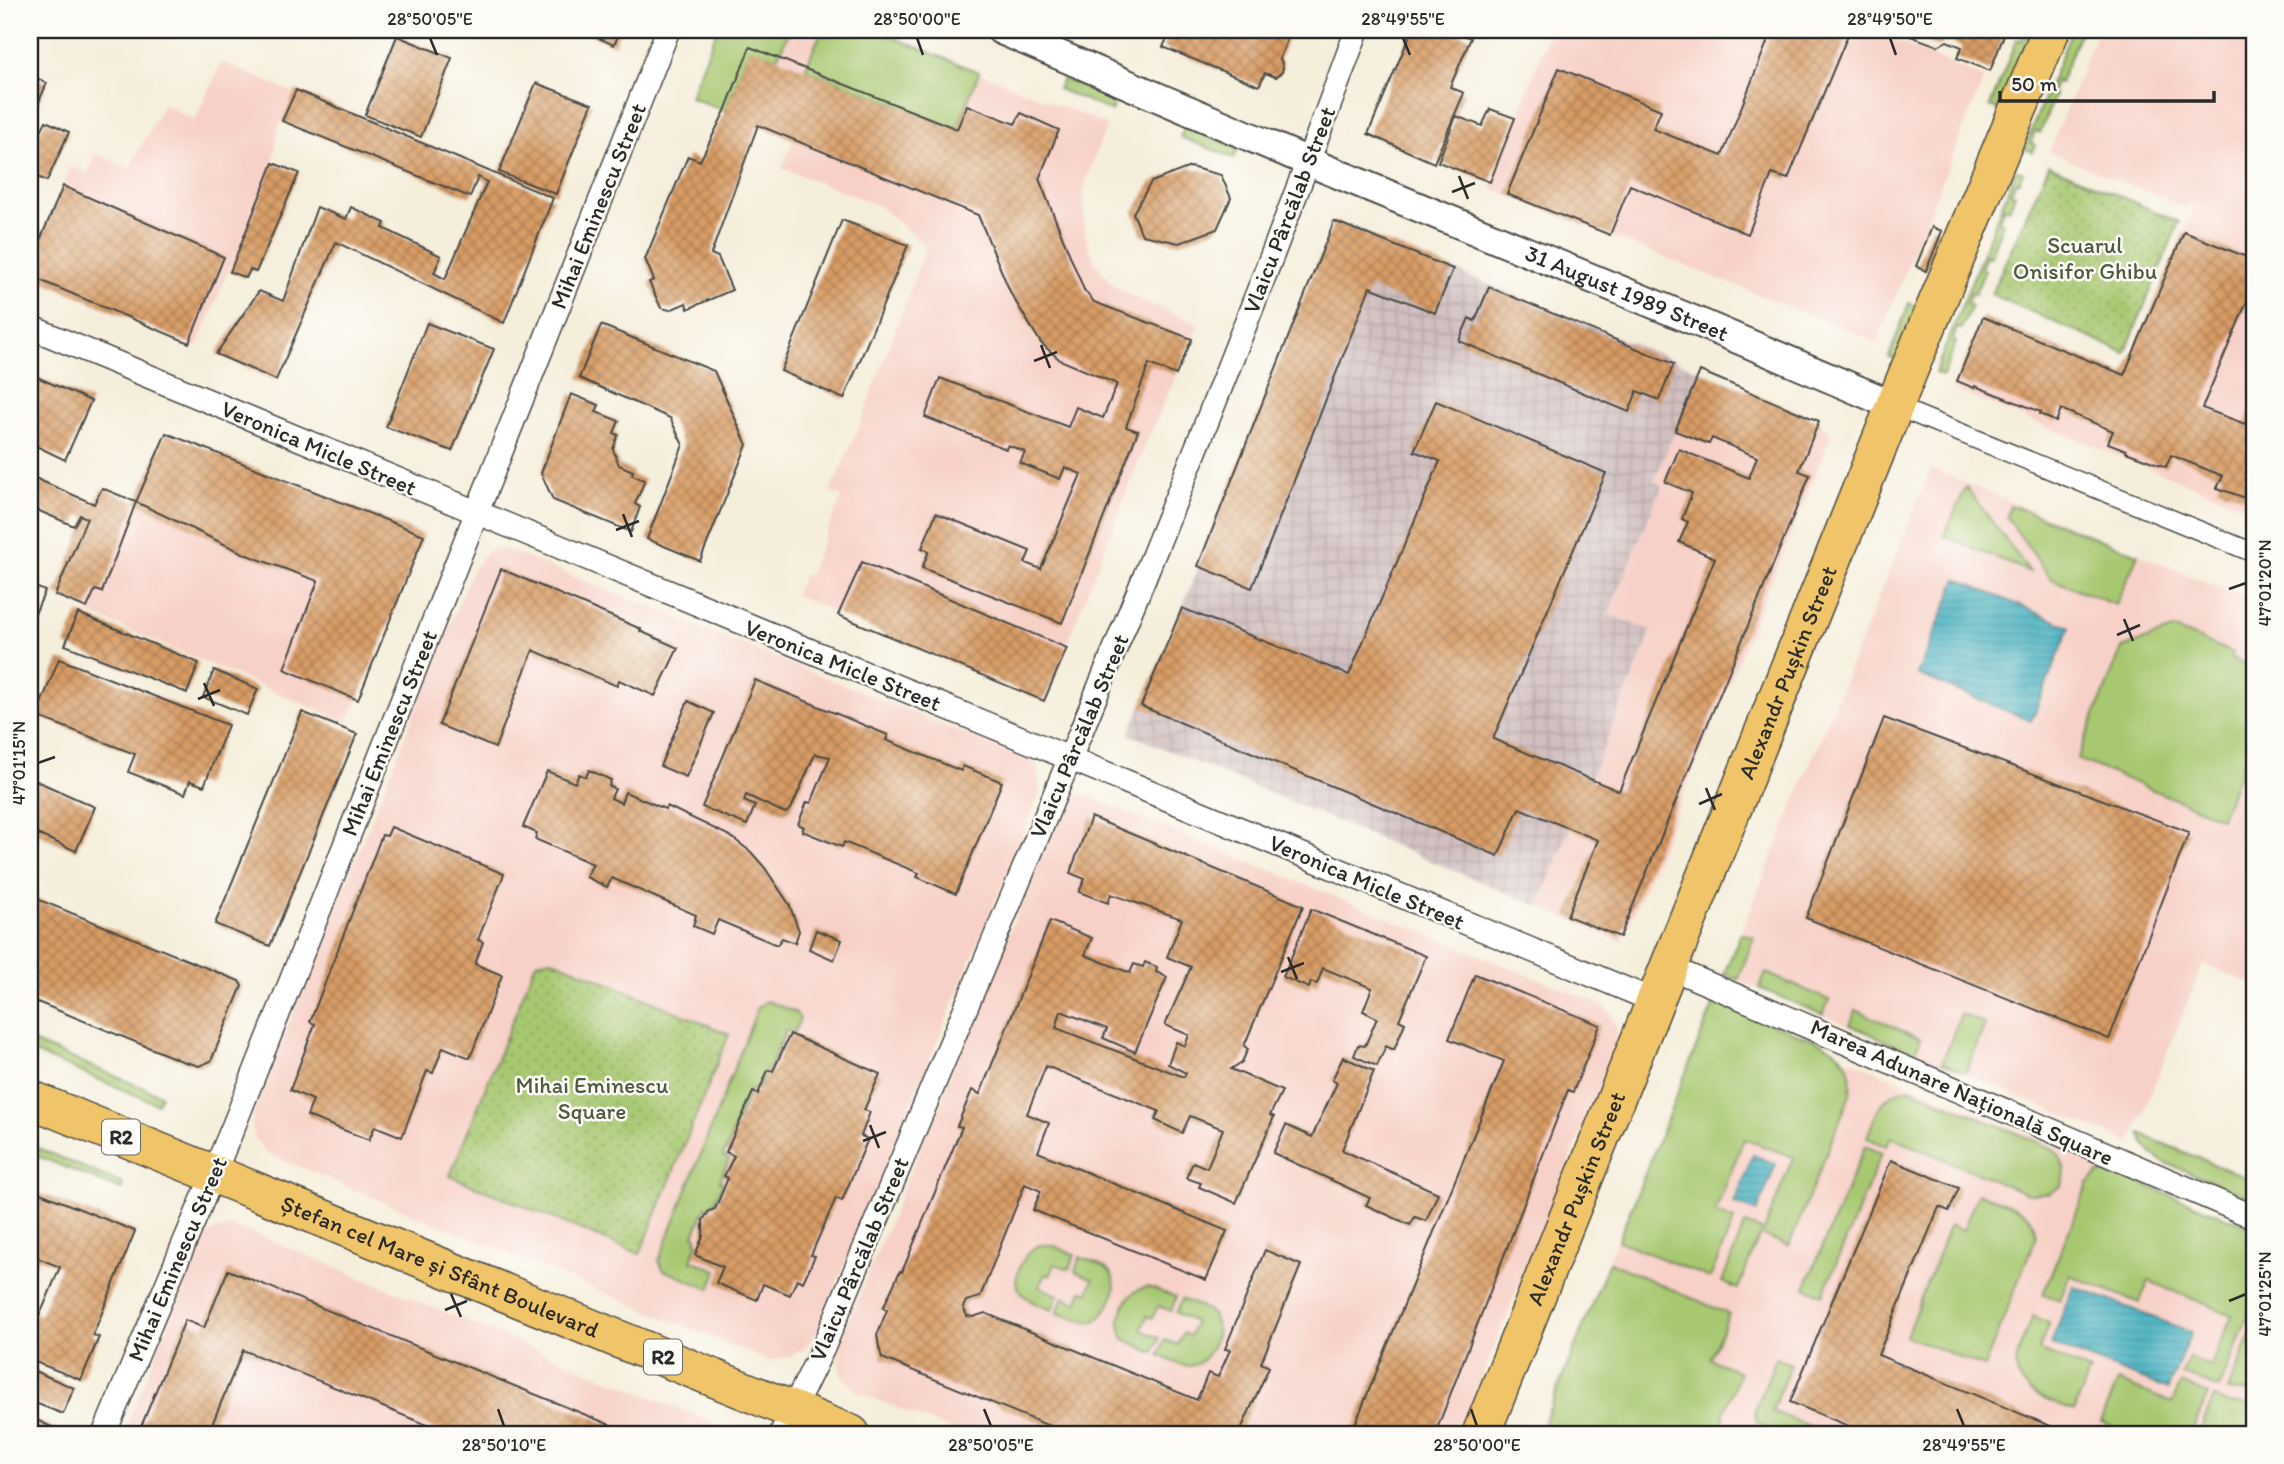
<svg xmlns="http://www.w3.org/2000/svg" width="2284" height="1464" viewBox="0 0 2284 1464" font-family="Itim,sans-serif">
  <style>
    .built { fill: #f7d1c7 }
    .industrial { fill: url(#industrial-grid) }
    .green { fill: #a7c871; stroke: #697a4e; stroke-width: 2 }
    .park { fill: url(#park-dots); stroke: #697a4e; stroke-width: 2 }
    .water { fill: url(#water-rules); stroke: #366c74; stroke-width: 2 }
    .building { fill: url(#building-cross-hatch) }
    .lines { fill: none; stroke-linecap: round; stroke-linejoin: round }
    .pedestrian-casing { stroke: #494845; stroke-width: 21 }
    .minor-casing { stroke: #494845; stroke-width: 26 }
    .tertiary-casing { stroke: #494845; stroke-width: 32 }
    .primary-casing { stroke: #494845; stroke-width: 40 }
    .pedestrian { stroke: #fff; stroke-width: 18 }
    .minor { stroke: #fff; stroke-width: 23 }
    .tertiary { stroke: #fff; stroke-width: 28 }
    .primary { stroke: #f0c469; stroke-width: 37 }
    .ticks { fill: none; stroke: #2b2b2b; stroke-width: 2.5 }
    .labels { text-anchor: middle; stroke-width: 5; stroke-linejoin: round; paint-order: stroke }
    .shield { fill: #fdfcf7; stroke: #6a6a68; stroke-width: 2 }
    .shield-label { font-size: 21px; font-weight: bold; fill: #2b2b2b }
    .street-label { font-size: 23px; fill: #2b2b2b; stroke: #fdfcf7 }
    .park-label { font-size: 23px; fill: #505a40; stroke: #fdfcf7 }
    .neatline { fill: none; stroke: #2b2b2b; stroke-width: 2.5 }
    .ticks-label { font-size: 18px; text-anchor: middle; fill: #2b2b2b }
  </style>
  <defs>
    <pattern id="industrial-grid" width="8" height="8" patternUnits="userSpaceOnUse" patternTransform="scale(1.75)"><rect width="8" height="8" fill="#d2bfc0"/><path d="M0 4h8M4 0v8" fill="none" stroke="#b4a4a5"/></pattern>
    <pattern id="park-dots" width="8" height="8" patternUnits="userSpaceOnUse" patternTransform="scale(1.75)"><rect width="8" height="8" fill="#a7c871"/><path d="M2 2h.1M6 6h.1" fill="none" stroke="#88a35d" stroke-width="1.8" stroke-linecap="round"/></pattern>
    <pattern id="water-rules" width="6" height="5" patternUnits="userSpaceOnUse" patternTransform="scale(1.75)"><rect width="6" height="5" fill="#41aebe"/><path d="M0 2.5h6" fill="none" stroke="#378e9b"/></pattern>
    <pattern id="building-cross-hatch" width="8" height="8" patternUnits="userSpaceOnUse" patternTransform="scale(1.75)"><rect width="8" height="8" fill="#d89c65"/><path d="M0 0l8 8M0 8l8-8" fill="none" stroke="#af7f53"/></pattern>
  </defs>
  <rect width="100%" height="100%" fill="#fdfcf7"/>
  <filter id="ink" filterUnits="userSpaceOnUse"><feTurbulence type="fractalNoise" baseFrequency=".0143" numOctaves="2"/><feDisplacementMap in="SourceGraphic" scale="14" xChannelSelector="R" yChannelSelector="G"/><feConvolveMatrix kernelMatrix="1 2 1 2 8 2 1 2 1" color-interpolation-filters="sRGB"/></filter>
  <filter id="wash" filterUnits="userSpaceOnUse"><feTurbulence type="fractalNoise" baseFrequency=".00686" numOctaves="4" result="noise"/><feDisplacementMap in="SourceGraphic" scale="28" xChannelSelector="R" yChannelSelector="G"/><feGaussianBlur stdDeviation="1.57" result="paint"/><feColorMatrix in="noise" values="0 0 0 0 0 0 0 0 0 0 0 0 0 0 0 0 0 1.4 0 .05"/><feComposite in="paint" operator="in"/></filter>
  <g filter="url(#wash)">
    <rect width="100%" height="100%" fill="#f5eedb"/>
    <g class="built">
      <polygon points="717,30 875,30 1107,125 1086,180 1083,195 1085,235 1095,263 1113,285 1132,296 1199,325 1149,436 1044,701 794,595 804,574 808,576 842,497 830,492 860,425 926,247 880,206 782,168 793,140 690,97"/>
      <polygon points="1550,30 1870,30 1984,78 1877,342 1491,188"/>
      <polygon points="2098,30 2254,30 2254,510 1952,389 1983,317 2124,374 2184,232 2195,206 2189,204 2187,208 2049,152"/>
      <polygon points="222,62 294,93 278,129 273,163 197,347 30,276 30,264 71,167 88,173 96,154 130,168 163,104 195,120"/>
      <polygon points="1700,371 1822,422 1821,426 1830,430 1829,435 1831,436 1622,942 1538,906 1652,632 1608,614 1662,486 1654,481"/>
      <polygon points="166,433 424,535 358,700 346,722 86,612 95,590 102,592 136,502"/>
      <polygon points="1931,469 2254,602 2254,985 2203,964 2131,1143 1724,974"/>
      <polygon points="503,548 1030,760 1039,770 1040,793 817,1332 805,1348 790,1357 769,1361 266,1153 254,1137 252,1122 256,1105 472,571 485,553 493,549"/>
      <polygon points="1077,792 1605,1006 1611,1014 1617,1030 1616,1046 1459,1434 960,1434 856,1391 842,1376 838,1364 839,1344 1063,802 1067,797"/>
      <polygon points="1714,1003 2254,1228 2254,1434 1537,1434"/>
      <polygon points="229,1227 250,1232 719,1425 735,1434 123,1434 202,1243 206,1236 214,1231"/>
    </g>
    <polygon class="industrial" points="1334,221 1700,371 1654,481 1662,486 1608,614 1652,631 1538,906 1129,734 1182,608"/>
    <g class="green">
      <polygon points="717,30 790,30 777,58 750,48 725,111 690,97"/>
      <polygon points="822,30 875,30 979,72 957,129 805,69"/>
      <polygon points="2026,30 2031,30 1999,110 1990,106 2017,39 2021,41"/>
      <polygon points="2072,30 2081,30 2060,83 2056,81 2051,93 2055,95 2040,133 2035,131 2031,143 2035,145 2032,152 2024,148"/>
      <polygon points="1063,79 1116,100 1111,111 1058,89"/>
      <polygon points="1185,126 1238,148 1234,158 1180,137"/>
      <polygon points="2016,170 2023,172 2019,181 2016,181 2011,193 2015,195 2009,209 2004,207 1999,221 2003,223 1990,257 1986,256 1981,268 1985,270 1975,294 1971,293 1967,304 1971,306 1961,329 1957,328 1953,340 1956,342 1943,376 1935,373"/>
      <polygon points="1909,303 1918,306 1898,360 1889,357"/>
      <polygon points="1966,487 2030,572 1944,536"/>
      <polygon points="2010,505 2138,554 2116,605 2051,579 2007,517"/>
      <polygon points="2175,629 2233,653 2231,658 2254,668 2254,738 2221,818 2077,759 2122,648"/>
      <polygon points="1741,933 1754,937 1738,980 1724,974"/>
      <polygon points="1766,973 1829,1000 1823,1015 1759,988"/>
      <polygon points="767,1001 795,1012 800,1019 794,1033 786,1030 770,1068 767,1067 758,1090 751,1088 723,1156 729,1159 720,1181 723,1183 714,1204 712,1204 710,1208 706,1207 694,1235 697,1237 696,1242 698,1243 691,1260 717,1270 710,1289 663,1270 659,1261 758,1007"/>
      <path d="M1714 1003 1823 1043C1848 1057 1853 1067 1850 1095L1789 1246 1760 1234 1738 1289 1722 1282 1745 1224 1764 1231 1793 1157 1744 1139 1715 1212 1734 1220 1710 1278 1618 1241Z"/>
      <polygon points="1856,1010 1921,1039 1914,1053 1850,1025"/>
      <polygon points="1961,1014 1985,1024 1966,1072 1942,1063"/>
      <polygon points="30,1041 161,1095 157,1104 30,1051"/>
      <path d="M1905 1089H1911L2052 1148C2064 1159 2068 1172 2061 1186L2048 1194H2028L1891 1137 1886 1146 1867 1138C1875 1115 1880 1096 1905 1089Z"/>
      <path d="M2140 1134 2254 1181V1199L2161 1161C2150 1153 2145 1147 2140 1134Z"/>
      <polygon points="30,1145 123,1184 121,1190 30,1153"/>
      <polygon points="1865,1146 1882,1153 1823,1295 1805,1288"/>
      <polygon points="2112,1172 2254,1228 2254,1303 2219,1389 2182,1374 2189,1357 2211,1366 2232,1315 2149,1281 2139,1303 2070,1275 2060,1300 2043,1294 2088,1184 2098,1174"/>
      <path d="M1978 1193C1999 1201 2036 1208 2036 1237L1984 1367 1906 1336 1950 1225 1963 1230Z"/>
      <path d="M1040 1245H1052L1075 1255 1069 1269 1055 1264 1050 1276 1045 1274 1039 1287 1058 1295 1052 1310C1036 1304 1022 1300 1016 1282 1018 1268 1025 1250 1040 1245Z"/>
      <path d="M1080 1257C1090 1261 1104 1264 1110 1272 1123 1288 1106 1318 1090 1323L1057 1313 1063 1297 1077 1303 1082 1291 1088 1293 1093 1279 1075 1271Z"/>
      <polygon points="1609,1262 1729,1314 1710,1359 1740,1372 1723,1416 1726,1434 1540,1434"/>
      <path d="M1148 1287 1176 1297 1171 1311 1158 1306 1152 1318 1147 1316 1141 1330 1160 1338 1153 1353 1124 1339C1114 1319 1124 1291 1148 1287Z"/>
      <path d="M1182 1299C1193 1304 1208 1307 1214 1318 1223 1333 1207 1365 1190 1366 1180 1367 1168 1359 1159 1355L1165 1340 1178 1345 1183 1333 1190 1336 1195 1322 1176 1313Z"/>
      <path d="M2033 1316 2049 1323 2039 1350 2090 1371 2074 1411C2051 1402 2011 1391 2017 1359 2019 1344 2028 1330 2033 1316Z"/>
      <polygon points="2254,1328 2254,1392 2228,1390"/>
      <path d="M1776 1358 1791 1364 1772 1411 1828 1434C1803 1434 1777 1438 1756 1421L1755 1410Z"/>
      <polygon points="2118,1381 2172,1403 2181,1383 2208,1394 2191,1434 2131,1434 2101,1422"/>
      <polygon points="2214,1397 2228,1404 2254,1405 2254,1434 2199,1434"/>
    </g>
    <g class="park">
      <polygon points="2049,165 2179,222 2125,353 1991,294"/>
      <polygon points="551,959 729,1034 640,1254 450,1176 536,962"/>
    </g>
    <g class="water">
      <polygon points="1957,579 2070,627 2031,721 1917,674"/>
      <polygon points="1753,1155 1776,1164 1757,1212 1734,1203"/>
      <polygon points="2073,1286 2191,1332 2168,1389 2051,1344"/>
    </g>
    <g id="blocks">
      <g class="building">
        <polygon points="580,30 621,30 614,45"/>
        <polygon points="1105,30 1126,30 1123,37"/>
        <polygon points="1171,30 1307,30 1305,35 1291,30 1280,58 1283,67 1282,72 1276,77 1265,73 1259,86 1163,47"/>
        <polygon points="1412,30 1450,30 1471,38 1450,87 1464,93 1434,163 1368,134"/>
        <polygon points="1772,30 1850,30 1788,179 1772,174 1748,234 1630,185 1610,235 1507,194 1559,68 1661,110 1653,129 1722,156"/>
        <polygon points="1904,30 2006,30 1990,71 1957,58 1962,47 1947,41 1938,46 1907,35"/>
        <polygon points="397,36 452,58 421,137 365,115"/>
        <polygon points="750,47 957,129 967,105 1015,124 1021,113 1059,130 1039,179 1084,290 1094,302 1192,339 1176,375 1149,364 1126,427 1138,431 1062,623 922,568 929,551 922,548 936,513 1030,551 1025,563 1041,569 1081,474 1065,467 1060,479 1020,463 1025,452 1008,445 1006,449 925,417 940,378 1068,427 1076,407 1103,418 1117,384 1060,360 1041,343 1011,294 978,215 758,125 711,254 718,257 732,290 688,309 686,303 670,310 661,308 649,282 654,280 645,259 688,156 700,161 725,111"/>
        <polygon points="30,75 47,83 30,122"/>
        <polygon points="536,83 592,104 556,194 499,172"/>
        <polygon points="296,90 553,198 504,323 336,242 276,380 216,354 259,291 283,301 317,207 346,219 351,207 385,223 383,228 441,256 434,273 445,279 487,182 478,177 470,197 282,121"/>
        <polygon points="1490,109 1515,118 1490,182 1438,162 1456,116 1482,126"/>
        <polygon points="46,121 69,132 47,181 30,174 30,123 42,129"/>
        <polygon points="273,163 299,173 256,272 250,270 246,278 230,272"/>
        <polygon points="1190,167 1221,175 1231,198 1217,229 1179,243 1142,235 1133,213 1151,182"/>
        <polygon points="63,186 224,257 189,343 30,276 30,264"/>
        <polygon points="842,220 908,245 844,399 781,371"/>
        <polygon points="1334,221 1453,269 1435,313 1370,287 1252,588 1198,566"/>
        <polygon points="1932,227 1942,231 1926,271 1916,266"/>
        <polygon points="2184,232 2254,260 2254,285 2202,408 2245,424 2251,409 2254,411 2254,501 2217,488 2223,476 2171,455 2166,467 2126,452 2126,450 2108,443 2113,431 2061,409 2056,422 2040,414 2041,412 1975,386 1974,388 1957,381 1983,317 2124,375"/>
        <polygon points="1489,287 1674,364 1659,400 1637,391 1629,412 1459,341 1469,318 1475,321"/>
        <polygon points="427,323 494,349 452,451 386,427"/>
        <polygon points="601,325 714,371 747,445 700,561 647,539 683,445 670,418 579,378"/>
        <polygon points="1700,371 1819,421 1799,471 1810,475 1620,937 1567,916 1598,840 1519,808 1498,856 1141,706 1182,608 1349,675 1440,461 1414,451 1436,401 1606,473 1493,739 1619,791 1715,558 1679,542 1688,522 1682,519 1692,493 1665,482 1679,449 1749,478 1757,457 1712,438 1709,444 1675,431"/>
        <polygon points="30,374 91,401 65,460 30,443"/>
        <polygon points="571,394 599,405 596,412 619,421 614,433 618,435 613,449 619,465 633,471 632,475 645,480 635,504 640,507 631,532 553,500 541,473"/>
        <polygon points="166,433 424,535 358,700 284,669 318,581 247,555 136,502"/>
        <polygon points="30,476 94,504 102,488 136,502 102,592 95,590 87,608 55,595 87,518 80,515 74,526 30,507"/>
        <polygon points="862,562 1067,648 1044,701 838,615"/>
        <polygon points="501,569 641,629 640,631 678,648 655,696 619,680 617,686 533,650 495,748 439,725"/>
        <polygon points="30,585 45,591 30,625"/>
        <polygon points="78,613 199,663 187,693 65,645"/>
        <polygon points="59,659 228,725 204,786 190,781 185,794 128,772 135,754 36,716"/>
        <polygon points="214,670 258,689 247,715 203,697"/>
        <polygon points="755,680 888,735 886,740 961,771 963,766 1002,782 956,894 917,877 919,873 844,842 842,847 802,831 804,827 798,824 807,802 811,803 830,757 815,754 791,809 785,813 746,795 744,801 755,806 747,825 702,807"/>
        <polygon points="688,701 714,713 686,777 660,766"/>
        <polygon points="302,712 357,734 270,946 215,924"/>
        <polygon points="1884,718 2189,832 2109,1039 1806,918"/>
        <polygon points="589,770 611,780 609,786 615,789 611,798 621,803 625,792 665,809 667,806 730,836 751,852 765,868 789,904 799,931 795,943 782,938 777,945 718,920 712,934 693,926 696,915 612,878 607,887 586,877 593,864 535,839 537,833 523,827 547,771 575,783 579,774 586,777"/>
        <polygon points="30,778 95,807 76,851 30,831"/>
        <polygon points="1091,817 1303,906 1244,1046 1248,1049 1242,1062 1231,1069 1282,1091 1270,1115 1274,1117 1236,1203 1199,1187 1201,1183 1186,1178 1193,1162 1207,1168 1223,1129 1190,1116 1182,1133 1155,1120 1159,1111 1046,1066 1027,1114 1049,1123 1038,1152 1227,1231 1206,1280 1033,1210 1041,1191 1025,1184 980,1297 966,1301 963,1307 967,1316 973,1317 985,1313 1197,1400 1208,1373 1218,1377 1230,1350 1225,1349 1265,1250 1301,1265 1261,1363 1269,1367 1239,1434 1069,1434 882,1358 879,1347 877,1335 887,1310 883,1308 900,1271 902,1272 962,1127 957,1126 972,1090 980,1094 1050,921 1092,938 1085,955 1130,973 1134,964 1143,967 1145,962 1157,967 1156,972 1167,977 1135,1052 1103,1038 1107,1029 1061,1011 1056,1028 1184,1077 1186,1073 1168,1064 1176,1042 1185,1046 1189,1035 1165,1025 1191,967 1167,957 1182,919 1111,894 1108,903 1079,892 1085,879 1070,873"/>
        <polygon points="391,827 504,874 478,940 483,942 475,964 502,975 470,1058 443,1047 433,1073 427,1071 402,1137 375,1126 369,1140 307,1116 313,1100 290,1090 315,1024 310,1022 382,835 387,836"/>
        <polygon points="30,889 34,891 32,897 239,981 242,986 211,1061 199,1066 182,1061 30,999"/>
        <polygon points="1311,909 1426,956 1399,1020 1405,1023 1394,1050 1386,1046 1377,1066 1354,1056 1358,1045 1365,1046 1377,1018 1363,1011 1372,988 1323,968 1317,984 1311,982 1309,988 1283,977"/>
        <polygon points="816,930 842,940 834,960 809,949"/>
        <polygon points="1475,974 1600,1025 1573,1092 1568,1090 1435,1434 1351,1434 1504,1061 1449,1039"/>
        <polygon points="790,1034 880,1074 864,1110 870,1112 861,1136 868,1139 842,1201 836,1198 811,1255 815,1256 803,1282 797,1279 790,1295 763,1284 757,1300 716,1283 723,1267 695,1255 703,1236 703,1220 709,1211 715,1209 728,1178 724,1176 734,1156 726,1152 753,1092 758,1094 768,1070 773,1071"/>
        <polygon points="1343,1057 1374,1071 1342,1150 1438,1193 1426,1221 1415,1217 1410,1225 1366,1205 1370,1198 1273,1153 1286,1125 1312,1137 1337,1083 1332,1080"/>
        <polygon points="1891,1160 1959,1188 1949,1211 1939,1207 1878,1355 2070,1434 1868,1434 1790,1402"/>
        <polygon points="30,1189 135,1231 93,1335 99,1337 81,1380 30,1360 30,1321 33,1312 40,1315 60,1267 38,1258 36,1265 30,1263"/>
        <polygon points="228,1270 633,1434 449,1434 243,1350 208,1434 138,1434 185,1320 204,1328"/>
        <polygon points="30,1369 74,1388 63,1414 30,1401"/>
        <polygon points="30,1417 56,1429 54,1434 30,1434"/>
      </g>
    </g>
  </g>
  <g filter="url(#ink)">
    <use href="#blocks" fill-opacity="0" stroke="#494845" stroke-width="2"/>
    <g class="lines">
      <g class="pedestrian-casing">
        <polyline id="pedestrian" points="1895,406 2254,553"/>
      </g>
      <g class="minor-casing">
        <g id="minor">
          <polyline points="30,327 1657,1002"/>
          <polyline points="1671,968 2254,1217"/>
          <polyline points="104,1434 234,1125 668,30"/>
          <path d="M781 1434 823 1348C1006 910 1194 475 1357 30"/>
        </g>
      </g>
      <g class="tertiary-casing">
        <g id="tertiary">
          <path id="s1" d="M1001 30 1309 162 1705 325 1895 406"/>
        </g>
      </g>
      <g class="primary-casing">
        <g id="primary">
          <path id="s2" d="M30 1099 851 1434"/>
          <path id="s3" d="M1481 1434 1909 370 2051 30"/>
        </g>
      </g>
      <use href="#pedestrian" class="pedestrian"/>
      <use href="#minor" class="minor"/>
      <use href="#tertiary" class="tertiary"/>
      <use href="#primary" class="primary"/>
    </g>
  </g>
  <path class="ticks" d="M430 38 437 55M917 38 923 55M1403 38 1410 55M1890 38 1896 55M1459 176 1468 199M1452 192 1475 183M1041 345 1050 368M1034 361 1057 352M623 514 632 537M616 530 639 521M2229 589 2246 583M2124 619 2133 641M2117 635 2140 625M204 683 214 706M198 699 220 690M38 763 55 757M1706 788 1715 810M1699 804 1722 794M1288 957 1297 979M1281 972 1304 963M870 1125 879 1148M863 1141 886 1132M451 1294 461 1317M2229 1301 2246 1294M445 1310 467 1301M498 1409 504 1426M984 1409 991 1426M1471 1409 1477 1426M1957 1409 1964 1426"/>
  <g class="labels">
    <g class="shield">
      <rect x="102" y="1119.5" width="38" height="35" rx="5"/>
      <rect x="644" y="1339.5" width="38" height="35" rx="5"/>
    </g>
    <g class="shield-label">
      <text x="121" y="1144">R2</text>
      <text x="663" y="1364">R2</text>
    </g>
    <g class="street-label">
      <text transform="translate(598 206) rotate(-68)" y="8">Mihai Eminescu Street</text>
      <text transform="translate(1289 210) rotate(-69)" y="8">Vlaicu Pârcălab Street</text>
      <text dy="8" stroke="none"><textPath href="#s1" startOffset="679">31 August 1989 Street</textPath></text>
      <text transform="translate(319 448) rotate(23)" y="8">Veronica Micle Street</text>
      <text transform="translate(843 665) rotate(22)" y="8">Veronica Micle Street</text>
      <text dy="8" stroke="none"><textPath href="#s3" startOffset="821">Alexandr Pușkin Street</textPath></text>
      <text transform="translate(389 733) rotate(-68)" y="8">Mihai Eminescu Street</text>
      <text transform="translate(1079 736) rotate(-67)" y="8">Vlaicu Pârcălab Street</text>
      <text transform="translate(1367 882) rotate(23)" y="8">Veronica Micle Street</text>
      <text transform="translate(1962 1092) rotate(24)" y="8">Marea Adunare Națională Square</text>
      <text dy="8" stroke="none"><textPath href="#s3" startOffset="254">Alexandr Pușkin Street</textPath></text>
      <text transform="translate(177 1259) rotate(-67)" y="8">Mihai Eminescu Street</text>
      <text transform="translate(859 1259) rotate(-67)" y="8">Vlaicu Pârcălab Street</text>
      <text dy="8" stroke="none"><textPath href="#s2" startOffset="443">Ștefan cel Mare și Sfânt Boulevard</textPath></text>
    </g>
    <g class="park-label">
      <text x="2085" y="253">Scuarul<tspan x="2085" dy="26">Onisifor Ghibu</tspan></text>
      <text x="592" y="1093">Mihai Eminescu<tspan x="592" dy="26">Square</tspan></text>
    </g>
  </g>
  <rect width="2284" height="1464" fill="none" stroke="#fdfcf7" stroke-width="77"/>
  <path d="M2000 91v10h214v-10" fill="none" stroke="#2b2b2b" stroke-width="3.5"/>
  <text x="2011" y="91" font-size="21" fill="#2b2b2b" stroke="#fdfcf7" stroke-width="5" paint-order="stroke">50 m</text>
  <rect x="38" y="38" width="2208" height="1388" class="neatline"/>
  <g class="ticks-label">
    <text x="430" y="25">28°50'05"E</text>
    <text x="917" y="25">28°50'00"E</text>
    <text x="1403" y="25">28°49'55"E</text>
    <text x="1890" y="25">28°49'50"E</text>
    <text transform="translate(2265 583) rotate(-90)" y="6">47°01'20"N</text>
    <text transform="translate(19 763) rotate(-90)" y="6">47°01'15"N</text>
    <text transform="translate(2265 1294) rotate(-90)" y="6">47°01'25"N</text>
    <text x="504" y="1451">28°50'10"E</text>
    <text x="991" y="1451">28°50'05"E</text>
    <text x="1477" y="1451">28°50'00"E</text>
    <text x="1964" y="1451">28°49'55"E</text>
  </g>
</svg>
